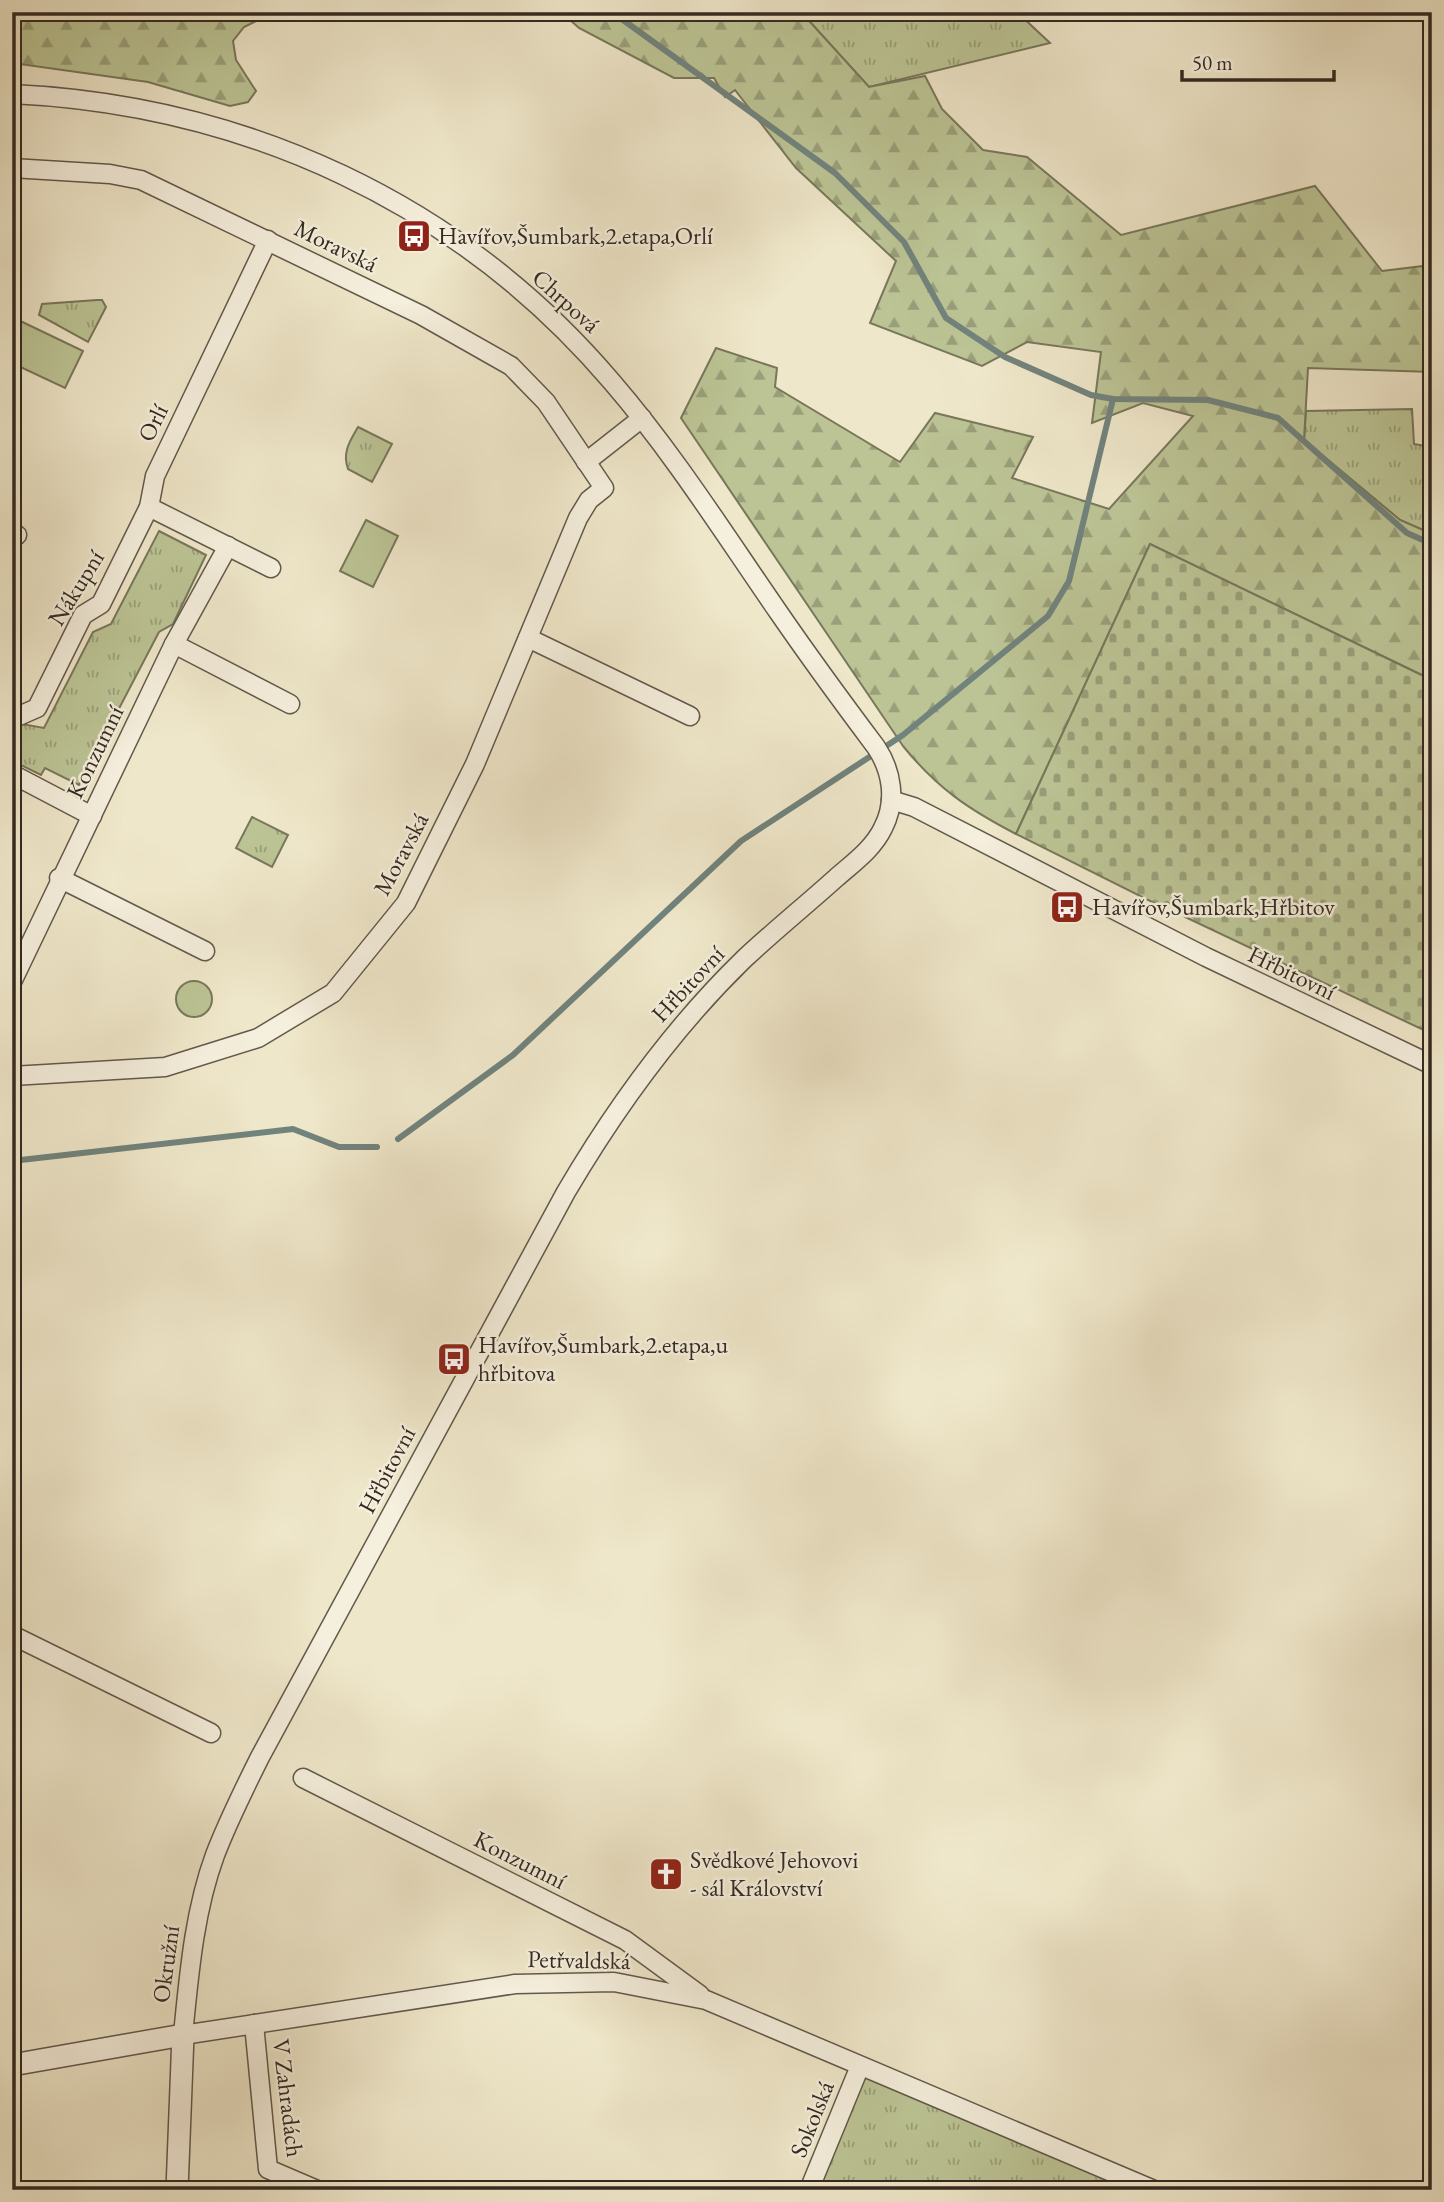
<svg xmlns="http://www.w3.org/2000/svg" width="1444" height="2202" viewBox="0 0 1444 2202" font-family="'EB Garamond',serif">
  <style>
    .grass { fill: url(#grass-tufts); stroke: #78775b; stroke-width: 2 }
    .forest { fill: url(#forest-firs); stroke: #78775b; stroke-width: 2 }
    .cemetery { fill: url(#cemetery-stones); stroke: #78775b; stroke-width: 2 }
    .pitch { fill: #bcc495; stroke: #78775b; stroke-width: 2 }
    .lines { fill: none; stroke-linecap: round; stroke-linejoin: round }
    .stream { stroke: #71837d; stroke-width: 6 }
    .minor-casing { stroke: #62594b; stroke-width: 21 }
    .tertiary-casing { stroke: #62594b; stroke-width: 24 }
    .minor { stroke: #f5efdd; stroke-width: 18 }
    .tertiary { stroke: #f5efdd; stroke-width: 21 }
    .labels { text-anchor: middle; stroke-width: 5; stroke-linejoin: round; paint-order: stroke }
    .poi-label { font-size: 24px; fill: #332a21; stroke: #f5efdd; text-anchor: start }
    .street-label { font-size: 24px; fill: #332a21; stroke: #f5efdd }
  </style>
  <defs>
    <pattern id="grass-tufts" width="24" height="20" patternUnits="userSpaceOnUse" patternTransform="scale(1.75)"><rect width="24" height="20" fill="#bcc495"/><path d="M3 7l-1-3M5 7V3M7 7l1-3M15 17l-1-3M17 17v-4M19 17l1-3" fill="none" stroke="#999f79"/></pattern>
    <pattern id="forest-firs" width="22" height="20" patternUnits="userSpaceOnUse" patternTransform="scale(1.75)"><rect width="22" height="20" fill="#bcc495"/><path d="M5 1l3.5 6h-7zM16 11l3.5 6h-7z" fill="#999f79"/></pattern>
    <pattern id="cemetery-stones" width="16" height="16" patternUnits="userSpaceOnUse" patternTransform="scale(1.75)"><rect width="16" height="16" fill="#bcc495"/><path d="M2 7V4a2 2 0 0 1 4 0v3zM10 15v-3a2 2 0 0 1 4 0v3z" fill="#999f79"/></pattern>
  </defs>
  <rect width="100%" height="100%" fill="#efe7ca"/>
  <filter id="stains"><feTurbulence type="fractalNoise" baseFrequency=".00286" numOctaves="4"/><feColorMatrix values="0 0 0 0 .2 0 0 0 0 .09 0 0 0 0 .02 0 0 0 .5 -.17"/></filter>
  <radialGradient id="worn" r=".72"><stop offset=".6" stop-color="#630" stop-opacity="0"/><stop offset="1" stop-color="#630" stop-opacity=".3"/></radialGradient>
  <g class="grass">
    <polygon points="801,12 1017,12 1050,43 869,87"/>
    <polygon points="97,300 102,300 106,307 88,342 39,315 42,304"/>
    <polygon points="1412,409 1414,444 1432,447 1432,534 1400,520 1304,440 1306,411"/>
    <path d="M358 427 392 444 372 482 348 469C342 452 350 441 358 427Z"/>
    <polygon points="159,531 206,555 173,624 159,632 79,785 45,768 41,775 15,762 12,734 22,724 44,728 93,632 111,624"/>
    <polygon points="252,817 288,835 272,867 236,848"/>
    <polygon points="860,2066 1154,2190 809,2190"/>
  </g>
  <g class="forest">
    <polygon points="12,12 275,12 244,27 233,41 236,60 256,91 248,102 230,106 148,82 12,63"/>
    <path d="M561 12H801L869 87 925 76 942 109 983 150 1027 157 1121 235 1315 186 1382 271 1432 265V372L1308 368 1304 440 1400 520 1432 534V680L1150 544 1016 834C968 809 937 788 903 746L681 418 716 348 777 368 775 387 900 462 935 413 1033 437 1012 478 1109 509 1193 416 1143 403 1092 423 1101 352 1027 342 982 366 870 323 896 261 796 168 735 90 725 97 714 78H674L579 28Z"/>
  </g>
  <polygon class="cemetery" points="1150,544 1432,680 1432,1034 1185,917 1181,910 1167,902 1158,905 1016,834"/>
  <g class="pitch">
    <polygon points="12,317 83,351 65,388 12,363"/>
    <polygon points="366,520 398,536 373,587 340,571"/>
    <circle cx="194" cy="999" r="18"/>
  </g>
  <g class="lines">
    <g class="stream">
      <polyline points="612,12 835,173 904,242 946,318 1005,357 1091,395 1113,399 1208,400 1278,418 1407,533 1432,544"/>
      <polyline points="398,1139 513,1055 741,841 903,735 1048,616 1069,581 1113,399"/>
      <polyline points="12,1161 293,1129 339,1147 377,1147"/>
    </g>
    <g class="minor-casing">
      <g id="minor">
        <path d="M12 94C246 105 460 203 612 382 674 454 725 535 779 613 810 658 843 703 876 747 892 771 897 801 883 828 873 849 853 863 836 878 806 905 774 931 744 959 673 1028 616 1107 566 1192L260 1757C244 1789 228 1821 215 1855 194 1912 189 1975 183 2035L515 1984 614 1982 706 2000 1154 2190"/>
        <polyline points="12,168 110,174 141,180 421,315 511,366 546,402 604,488 589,500 578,518 475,764 406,903 333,993 258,1038 165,1067 12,1076"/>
        <polyline points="586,462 642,418"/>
        <polyline points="149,507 271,568"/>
        <polyline points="12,532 17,535"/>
        <polyline points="528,638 690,716"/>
        <polyline points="174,644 290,704"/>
        <polyline points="12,719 37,708 83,615 101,604 149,507 155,476 268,240"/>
        <polyline points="12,774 92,816"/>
        <polyline points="891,800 914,807 1206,957 1432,1065"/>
        <polyline points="59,878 205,951"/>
        <polyline points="12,982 174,644 228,546"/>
        <polyline points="12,1635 211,1733"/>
        <polyline points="303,1778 625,1940 700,1995"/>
        <polyline points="254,2024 268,2169 317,2190"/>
        <polyline points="809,2190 860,2066"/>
      </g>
    </g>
    <g class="tertiary-casing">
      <polyline id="tertiary" points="12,2065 183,2035 177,2190"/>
    </g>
    <use href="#minor" class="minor"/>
    <use href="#tertiary" class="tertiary"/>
  </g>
  <defs>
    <g id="bus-square" transform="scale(1.75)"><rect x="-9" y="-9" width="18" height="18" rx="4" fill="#8f2418" stroke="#f5efdd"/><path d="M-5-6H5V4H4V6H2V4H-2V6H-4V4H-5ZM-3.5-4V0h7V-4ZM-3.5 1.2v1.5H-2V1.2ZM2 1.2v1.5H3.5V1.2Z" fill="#fff"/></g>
    <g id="church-square" transform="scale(1.75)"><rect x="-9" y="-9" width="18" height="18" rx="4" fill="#8f2418" stroke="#f5efdd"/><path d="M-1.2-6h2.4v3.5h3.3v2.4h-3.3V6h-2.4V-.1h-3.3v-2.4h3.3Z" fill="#fff"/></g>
  </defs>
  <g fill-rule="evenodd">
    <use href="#bus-square" x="414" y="236"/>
    <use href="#bus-square" x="1067" y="907"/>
    <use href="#bus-square" x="454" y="1359"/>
    <use href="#church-square" x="666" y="1874"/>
  </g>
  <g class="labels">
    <g class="poi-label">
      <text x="438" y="244">Havířov,Šumbark,2.etapa,Orlí</text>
      <text x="1092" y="915">Havířov,Šumbark,Hřbitov</text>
      <text x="478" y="1353">Havířov,Šumbark,2.etapa,u<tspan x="478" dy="28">hřbitova</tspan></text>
      <text x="690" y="1868">Svědkové Jehovovi<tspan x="690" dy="28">- sál Království</tspan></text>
    </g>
    <g class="street-label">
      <text transform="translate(336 246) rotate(26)" y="8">Moravská</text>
      <text transform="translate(566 301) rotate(42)" y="8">Chrpová</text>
      <text transform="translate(153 423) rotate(-64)" y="8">Orlí</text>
      <text transform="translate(76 588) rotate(-58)" y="8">Nákupní</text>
      <text transform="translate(95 752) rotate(-64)" y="8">Konzumní</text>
      <text transform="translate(401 854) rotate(-62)" y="8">Moravská</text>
      <text transform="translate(1292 973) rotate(26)" y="8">Hřbitovní</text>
      <text transform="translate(688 984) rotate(-47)" y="8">Hřbitovní</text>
      <text transform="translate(387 1470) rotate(-62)" y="8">Hřbitovní</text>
      <text transform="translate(520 1860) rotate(27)" y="8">Konzumní</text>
      <text transform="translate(579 1960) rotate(1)" y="8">Petřvaldská</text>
      <text transform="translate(166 1964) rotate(-82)" y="8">Okružní</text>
      <text transform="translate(288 2098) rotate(83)" y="8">V Zahradách</text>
      <text transform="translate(812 2119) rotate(-68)" y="8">Sokolská</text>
    </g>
  </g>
  <rect width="1444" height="2202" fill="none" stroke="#efe7ca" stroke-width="42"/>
  <rect x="14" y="14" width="1416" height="2174" fill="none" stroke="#332a21" stroke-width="3.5"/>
  <rect x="21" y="21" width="1402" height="2160" fill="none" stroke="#332a21" stroke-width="2"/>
  <path d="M1182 70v10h152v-10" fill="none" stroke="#332a21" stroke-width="3.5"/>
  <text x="1192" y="70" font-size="21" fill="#332a21" stroke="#f5efdd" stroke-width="5" paint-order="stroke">50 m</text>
  <rect width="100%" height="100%" filter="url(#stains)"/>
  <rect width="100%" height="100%" fill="url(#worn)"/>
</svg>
